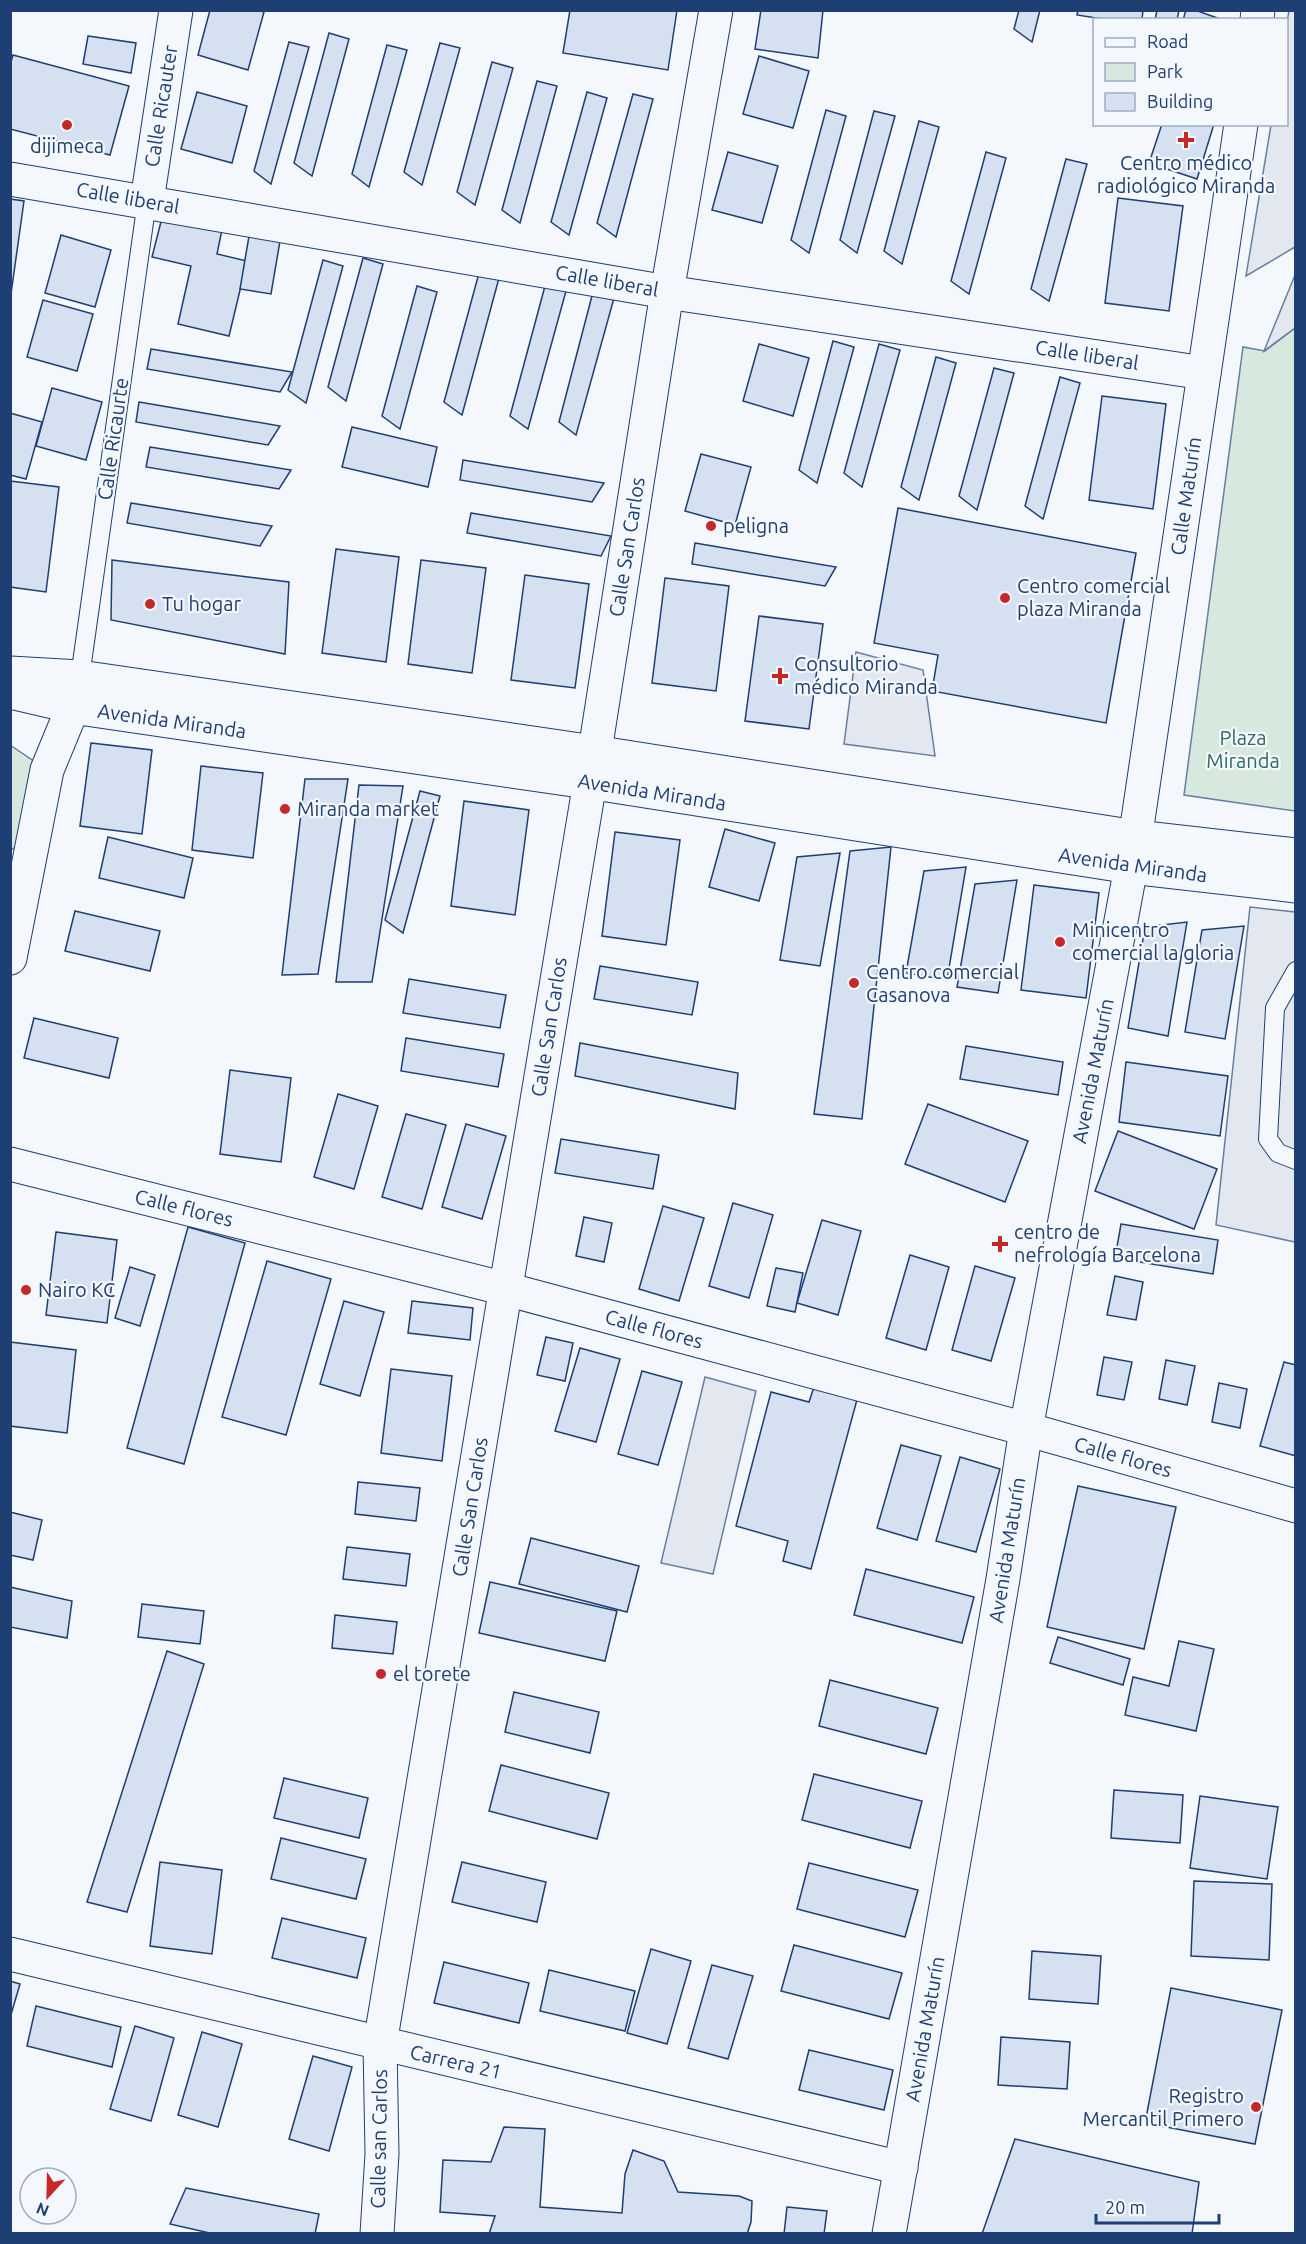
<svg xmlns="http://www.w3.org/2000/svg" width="1306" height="2244" viewBox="0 0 1306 2244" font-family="Ubuntu,sans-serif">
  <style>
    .park { fill: #d7e8df; stroke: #687fa3; stroke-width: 1.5 }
    .parking { fill: #e3e8f0; stroke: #687fa3; stroke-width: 1.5 }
    .building { fill: #d5e0f0; stroke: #1d3f73; stroke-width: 1.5 }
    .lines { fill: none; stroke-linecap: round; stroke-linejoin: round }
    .service-casing { stroke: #1d3f73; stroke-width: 20 }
    .minor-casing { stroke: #1d3f73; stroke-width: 35 }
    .service { stroke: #f4f7fb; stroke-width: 18 }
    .minor { stroke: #f4f7fb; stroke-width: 33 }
    .poi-dot { fill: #c62828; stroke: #f4f7fb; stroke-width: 2 }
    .labels { text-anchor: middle; stroke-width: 4.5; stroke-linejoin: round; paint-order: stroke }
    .street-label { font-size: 20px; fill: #1d3f73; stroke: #f4f7fb }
    .poi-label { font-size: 20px; fill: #1d3f73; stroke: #f4f7fb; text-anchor: start }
    .park-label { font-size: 20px; fill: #2c6c60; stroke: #f4f7fb }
  </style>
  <rect width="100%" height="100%" fill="#f4f7fb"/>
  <g class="park">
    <polygon points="1295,328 1295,811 1184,795 1243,347 1265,351"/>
    <polygon points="10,745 47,770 34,836 11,850"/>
  </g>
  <g class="parking">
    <polygon points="1289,11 1296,11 1295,247 1246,276 1271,125 1286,124 1286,27"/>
    <polygon points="1295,275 1295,328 1264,351"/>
    <polygon points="856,652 923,670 935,756 844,744"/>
    <polygon points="1250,907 1295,912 1295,1242 1216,1225"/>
    <polygon points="705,1377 756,1391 713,1574 661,1563"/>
  </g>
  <g class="building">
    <polygon points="210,10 257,10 264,12 248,70 198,55"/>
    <polygon points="570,10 677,10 668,70 563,53"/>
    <polygon points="761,10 823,10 818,58 755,49"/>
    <polygon points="1019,10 1040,10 1032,42 1014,29"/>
    <polygon points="1078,10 1143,10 1142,20 1109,20 1077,15"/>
    <polygon points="1157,10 1179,10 1177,20 1155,20"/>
    <polygon points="1186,10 1195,10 1223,20 1183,20"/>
    <polygon points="329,33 349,39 312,176 294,163"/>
    <polygon points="88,36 136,43 131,73 83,64"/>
    <polygon points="289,42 309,47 271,184 254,171"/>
    <polygon points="440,43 460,48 422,185 404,172"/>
    <polygon points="387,45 407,50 369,187 352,174"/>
    <polygon points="13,55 129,86 110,155 10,129 10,65"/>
    <polygon points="759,56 809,71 793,128 743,114"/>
    <polygon points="492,62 513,68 475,205 457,192"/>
    <polygon points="537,81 557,86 520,223 502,210"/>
    <polygon points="197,92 247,106 232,163 181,149"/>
    <polygon points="587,92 607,98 569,235 551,222"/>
    <polygon points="633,94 653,99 616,237 597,223"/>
    <polygon points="826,110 846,116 809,253 791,240"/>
    <polygon points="874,111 895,116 857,253 840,240"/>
    <polygon points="919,121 939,127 902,264 884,251"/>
    <polygon points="1162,124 1214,124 1197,179 1149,163"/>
    <polygon points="728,152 778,166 762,223 712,210"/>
    <polygon points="986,152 1006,158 969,294 951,281"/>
    <polygon points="1066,159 1087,164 1049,301 1031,289"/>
    <polygon points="1118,198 1183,206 1169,311 1105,303"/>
    <polygon points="10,199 24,201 10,301"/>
    <polygon points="165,206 224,220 217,254 247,261 229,336 178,324 191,266 152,257"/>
    <polygon points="61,235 111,250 95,307 45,293"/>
    <polygon points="249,236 280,241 271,294 240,289"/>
    <polygon points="363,258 383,264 346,401 328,387"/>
    <polygon points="323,260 343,266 306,403 288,390"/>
    <polygon points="479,273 499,278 462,415 444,402"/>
    <polygon points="417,286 437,292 400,429 382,416"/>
    <polygon points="545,286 566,291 528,429 510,416"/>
    <polygon points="593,292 614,298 576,435 559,422"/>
    <polygon points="43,300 93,314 77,371 27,357"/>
    <polygon points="833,341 854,347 817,483 799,470"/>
    <polygon points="759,344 809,358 793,416 743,401"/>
    <polygon points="879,344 900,350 862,487 844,473"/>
    <polygon points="151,349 292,372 280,392 147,369"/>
    <polygon points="936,357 956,363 919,500 901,487"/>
    <polygon points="994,368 1014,373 977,510 959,496"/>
    <polygon points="1060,377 1080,383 1043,519 1025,506"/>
    <polygon points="52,388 102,402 86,460 36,446"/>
    <polygon points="1102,396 1166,404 1153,509 1089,500"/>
    <polygon points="139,402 280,426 268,445 136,422"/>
    <polygon points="10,413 42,422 26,479 10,475"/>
    <polygon points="352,427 437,447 428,487 342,467"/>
    <polygon points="150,447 291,470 279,489 146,467"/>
    <polygon points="701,454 751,467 735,525 685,511"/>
    <polygon points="463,460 604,483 592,502 460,480"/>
    <polygon points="10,481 59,487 46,592 10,587"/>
    <polygon points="131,503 272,526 260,546 127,523"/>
    <polygon points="898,508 1136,553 1106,723 932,691 938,655 874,643"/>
    <polygon points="471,513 611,536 601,556 467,533"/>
    <polygon points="695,543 836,567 825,586 692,564"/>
    <polygon points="336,549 399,557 386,662 322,653"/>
    <polygon points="112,560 289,582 285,654 111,620"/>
    <polygon points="421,560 486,568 472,673 408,664"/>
    <polygon points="525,575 589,584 575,688 511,680"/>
    <polygon points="665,578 729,586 716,691 652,683"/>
    <polygon points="759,616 823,624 809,729 745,721"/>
    <polygon points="91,743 152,750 142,834 80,826"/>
    <polygon points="201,766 263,773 253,858 192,850"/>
    <polygon points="305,779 348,779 318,974 282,975"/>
    <polygon points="359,785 403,786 372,982 336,982"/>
    <polygon points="420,791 440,796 403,933 385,920"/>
    <polygon points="464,801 529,810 515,915 451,906"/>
    <polygon points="725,829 775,843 759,901 709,887"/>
    <polygon points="615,832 680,840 666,945 602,936"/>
    <polygon points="108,837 193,858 184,898 99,878"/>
    <polygon points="891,847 862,1119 814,1114 850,851"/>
    <polygon points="840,853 820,966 780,960 797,857"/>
    <polygon points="966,867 947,980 906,973 924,871"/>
    <polygon points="1017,880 998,993 957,987 975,884"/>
    <polygon points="1034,885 1099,893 1086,998 1021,990"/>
    <polygon points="75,911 160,931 150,971 65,951"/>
    <polygon points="1187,922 1168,1036 1128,1028 1145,927"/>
    <polygon points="1244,926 1225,1039 1185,1032 1202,930"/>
    <polygon points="600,966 698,982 692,1015 594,999"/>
    <polygon points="409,979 506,995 500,1028 403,1013"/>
    <polygon points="34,1018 118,1038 109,1078 24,1058"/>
    <polygon points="406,1038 504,1054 498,1087 401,1071"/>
    <polygon points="580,1043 738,1073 735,1109 575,1076"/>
    <polygon points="966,1046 1063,1062 1058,1095 960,1079"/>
    <polygon points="1126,1062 1228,1076 1220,1136 1119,1122"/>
    <polygon points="230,1070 291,1078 281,1162 220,1154"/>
    <polygon points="338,1094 378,1106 354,1189 314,1177"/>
    <polygon points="928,1104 1028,1141 1005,1202 905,1164"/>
    <polygon points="406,1114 446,1125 422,1209 382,1197"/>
    <polygon points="466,1124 506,1136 482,1219 442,1207"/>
    <polygon points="1118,1131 1217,1169 1194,1229 1095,1191"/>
    <polygon points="561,1139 659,1155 653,1189 555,1173"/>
    <polygon points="733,1203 773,1215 749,1298 709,1286"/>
    <polygon points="663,1206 704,1218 679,1301 639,1289"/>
    <polygon points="584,1217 612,1223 604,1262 576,1256"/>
    <polygon points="822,1220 861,1231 838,1315 797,1303"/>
    <polygon points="1121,1224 1218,1240 1213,1274 1115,1258"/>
    <polygon points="188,1227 245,1243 184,1464 127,1448"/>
    <polygon points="56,1232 117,1240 107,1323 46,1315"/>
    <polygon points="910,1255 949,1267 926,1350 886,1338"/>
    <polygon points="267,1261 331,1279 286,1435 222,1417"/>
    <polygon points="975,1266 1015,1278 991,1361 952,1350"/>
    <polygon points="130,1267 155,1275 140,1326 115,1318"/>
    <polygon points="776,1268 803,1273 795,1312 767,1306"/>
    <polygon points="1115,1276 1143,1282 1136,1320 1107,1315"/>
    <polygon points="344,1301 384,1312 360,1396 320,1384"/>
    <polygon points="412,1301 473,1308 470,1340 408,1333"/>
    <polygon points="546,1337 573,1343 565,1381 537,1375"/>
    <polygon points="10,1342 76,1350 67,1433 10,1426"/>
    <polygon points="580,1348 620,1359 596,1442 555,1431"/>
    <polygon points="1104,1357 1132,1362 1124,1400 1097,1395"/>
    <polygon points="1166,1360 1195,1366 1187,1405 1159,1399"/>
    <polygon points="1284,1362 1296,1365 1296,1456 1260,1446"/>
    <polygon points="391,1369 452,1376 442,1461 381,1453"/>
    <polygon points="642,1371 682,1382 658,1465 618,1454"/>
    <polygon points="1219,1383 1247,1389 1240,1428 1212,1422"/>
    <polygon points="815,1384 858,1396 811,1569 783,1561 788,1541 736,1526 771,1392 809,1402"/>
    <polygon points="901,1445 941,1456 917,1540 877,1528"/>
    <polygon points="960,1457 1000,1469 976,1552 936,1541"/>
    <polygon points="358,1482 420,1488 416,1521 355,1514"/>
    <polygon points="1078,1486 1176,1507 1144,1649 1047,1627"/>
    <polygon points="10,1512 42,1520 33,1560 10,1555"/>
    <polygon points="531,1538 639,1566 627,1612 519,1584"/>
    <polygon points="347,1547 410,1554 406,1586 343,1579"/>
    <polygon points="866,1569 974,1597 962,1643 854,1615"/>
    <polygon points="490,1582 617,1611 605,1661 479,1633"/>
    <polygon points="10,1587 72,1601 67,1638 10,1627"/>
    <polygon points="142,1604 204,1611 200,1644 138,1637"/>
    <polygon points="335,1615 397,1622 393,1654 332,1648"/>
    <polygon points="1058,1637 1130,1659 1123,1685 1050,1663"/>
    <polygon points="1179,1641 1214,1649 1196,1731 1125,1715 1133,1677 1169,1686"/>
    <polygon points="167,1651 204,1664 127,1912 87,1902"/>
    <polygon points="830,1680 938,1708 926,1754 819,1726"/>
    <polygon points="514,1692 599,1712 590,1753 505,1732"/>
    <polygon points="501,1765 609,1793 597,1839 489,1811"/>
    <polygon points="814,1774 922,1801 910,1848 802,1820"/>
    <polygon points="284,1778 368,1798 359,1838 274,1818"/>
    <polygon points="1114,1790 1183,1795 1180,1843 1111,1838"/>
    <polygon points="1200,1796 1278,1807 1267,1879 1190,1868"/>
    <polygon points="281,1838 366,1859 356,1899 271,1879"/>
    <polygon points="160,1862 222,1870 212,1954 150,1946"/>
    <polygon points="462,1862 546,1882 537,1922 452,1902"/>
    <polygon points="809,1863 918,1890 905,1937 797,1909"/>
    <polygon points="1194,1881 1272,1884 1269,1960 1191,1956"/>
    <polygon points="282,1918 366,1938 357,1978 272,1958"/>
    <polygon points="794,1945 902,1973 889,2019 781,1991"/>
    <polygon points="651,1949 691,1961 667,2044 627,2033"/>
    <polygon points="1032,1951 1101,1956 1098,2004 1029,1999"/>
    <polygon points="444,1962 529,1983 519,2023 434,2003"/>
    <polygon points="712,1965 753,1976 728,2059 688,2048"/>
    <polygon points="549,1970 635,1991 625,2031 540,2011"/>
    <polygon points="10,1981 20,1984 10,2018"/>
    <polygon points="1171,1988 1282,2010 1255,2144 1145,2123"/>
    <polygon points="36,2006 121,2027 112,2067 27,2046"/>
    <polygon points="135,2026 174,2038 151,2121 110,2109"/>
    <polygon points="202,2032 242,2044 218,2127 178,2115"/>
    <polygon points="1001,2037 1070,2042 1067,2089 998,2085"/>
    <polygon points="809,2050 893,2070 884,2110 799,2090"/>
    <polygon points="313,2056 352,2067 329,2151 289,2139"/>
    <polygon points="504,2127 545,2129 540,2207 622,2213 625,2174 633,2150 664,2161 678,2192 739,2196 752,2201 751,2222 747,2234 489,2234 495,2216 440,2212 443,2160 491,2162"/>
    <polygon points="1015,2139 1199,2182 1192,2234 982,2234"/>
    <polygon points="186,2188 319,2214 315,2234 214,2234 170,2224"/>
    <polygon points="787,2207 827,2211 824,2234 784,2234"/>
  </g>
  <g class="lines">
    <g class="service-casing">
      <g id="service">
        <polyline points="80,677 147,201"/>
        <polyline points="1296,971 1275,1008 1268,1139 1278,1153 1296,1160"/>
      </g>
    </g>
    <g class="minor-casing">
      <g id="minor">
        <polyline points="1257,20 1258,10"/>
        <polyline points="10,179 667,292 1204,373"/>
        <polyline points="147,201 176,10"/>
        <polyline points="10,673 80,677 594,752 1136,837 1296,855"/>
        <polyline points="10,692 79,708 594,783 1131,867 1296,886"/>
        <polyline points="10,958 47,770 73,707"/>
        <polyline points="10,1164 506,1289 1026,1429 1296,1506"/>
        <polyline points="10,1954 901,2168"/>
        <polyline points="377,2234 382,2154 380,2044 592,770 667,292 716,10"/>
        <polyline points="889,2234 1003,1579 1026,1429 1131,867 1241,124"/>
      </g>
    </g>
    <use href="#service" class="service"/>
    <use href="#minor" class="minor"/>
  </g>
  <g class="poi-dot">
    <circle cx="67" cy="125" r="6"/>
    <path d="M1183 131h6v6h6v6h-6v6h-6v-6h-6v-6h6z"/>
    <circle cx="711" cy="526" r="6"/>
    <circle cx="1005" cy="598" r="6"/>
    <circle cx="150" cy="604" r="6"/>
    <path d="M777 667h6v6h6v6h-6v6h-6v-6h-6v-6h6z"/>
    <circle cx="285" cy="809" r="6"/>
    <circle cx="1060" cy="942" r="6"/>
    <circle cx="854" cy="983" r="6"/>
    <path d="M997 1235h6v6h6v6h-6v6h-6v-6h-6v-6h6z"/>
    <circle cx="26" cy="1290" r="6"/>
    <circle cx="381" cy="1674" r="6"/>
    <circle cx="1256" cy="2107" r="6"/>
  </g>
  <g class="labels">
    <g class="street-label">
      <text transform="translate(161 106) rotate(-81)" y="7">Calle Ricauter</text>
      <text transform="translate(128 198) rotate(10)" y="7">Calle liberal</text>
      <text transform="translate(607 281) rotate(10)" y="7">Calle liberal</text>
      <text transform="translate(1087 355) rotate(9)" y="7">Calle liberal</text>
      <text transform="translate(113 439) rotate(-82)" y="7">Calle Ricaurte</text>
      <text transform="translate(1186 496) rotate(-82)" y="7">Calle Maturín</text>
      <text transform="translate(627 547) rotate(-81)" y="7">Calle San Carlos</text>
      <text transform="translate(172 721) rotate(8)" y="7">Avenida Miranda</text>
      <text transform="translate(652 792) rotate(9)" y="7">Avenida Miranda</text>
      <text transform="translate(1133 865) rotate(8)" y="7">Avenida Miranda</text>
      <text transform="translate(549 1027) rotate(-81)" y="7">Calle San Carlos</text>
      <text transform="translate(1093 1071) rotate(-79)" y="7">Avenida Maturín</text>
      <text transform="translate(184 1208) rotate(14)" y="7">Calle flores</text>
      <text transform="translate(654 1329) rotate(15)" y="7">Calle flores</text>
      <text transform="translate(1123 1457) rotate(16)" y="7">Calle flores</text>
      <text transform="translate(470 1507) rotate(-81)" y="7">Calle San Carlos</text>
      <text transform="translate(1007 1550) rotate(-81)" y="7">Avenida Maturín</text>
      <text transform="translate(925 2029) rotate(-80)" y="7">Avenida Maturín</text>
      <text transform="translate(456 2062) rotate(13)" y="7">Carrera 21</text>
      <text transform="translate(379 2139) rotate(-89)" y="7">Calle san Carlos</text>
    </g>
    <g class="poi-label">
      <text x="67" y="153" text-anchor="middle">dijimeca</text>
      <text x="1186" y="170" text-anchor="middle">Centro médico<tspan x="1186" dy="23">radiológico Miranda</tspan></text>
      <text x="723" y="533">peligna</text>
      <text x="1017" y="593">Centro comercial<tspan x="1017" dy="23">plaza Miranda</tspan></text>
      <text x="162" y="611">Tu hogar</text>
      <text x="794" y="671">Consultorio<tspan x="794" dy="23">médico Miranda</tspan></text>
      <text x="297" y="816">Miranda market</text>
      <text x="1072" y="937">Minicentro<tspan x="1072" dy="23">comercial la gloria</tspan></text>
      <text x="866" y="979">Centro comercial<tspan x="866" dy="23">Casanova</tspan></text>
      <text x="1014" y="1239">centro de<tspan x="1014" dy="23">nefrología Barcelona</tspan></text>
      <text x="38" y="1297">Nairo KC</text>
      <text x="393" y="1681">el torete</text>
      <text x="1244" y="2103" text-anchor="end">Registro<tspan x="1244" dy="23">Mercantil Primero</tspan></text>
    </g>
    <g class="park-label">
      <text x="1243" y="745">Plaza<tspan x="1243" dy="23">Miranda</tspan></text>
    </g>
  </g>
  <rect width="1306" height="2244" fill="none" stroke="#1d3f73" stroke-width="24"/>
  <rect x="1093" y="18" width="195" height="108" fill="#f4f7fb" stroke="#9eadc5" stroke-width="1.5"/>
  <rect x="1105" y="38" width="30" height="9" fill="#f4f7fb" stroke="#9eadc5" stroke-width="1.5"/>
  <text x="1147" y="48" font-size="18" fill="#1d3f73">Road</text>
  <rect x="1105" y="63" width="30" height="18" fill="#d7e8df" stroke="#9eadc5" stroke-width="1.5"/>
  <text x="1147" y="78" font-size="18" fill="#1d3f73">Park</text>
  <rect x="1105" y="93" width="30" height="18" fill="#d5e0f0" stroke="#9eadc5" stroke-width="1.5"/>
  <text x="1147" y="108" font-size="18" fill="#1d3f73">Building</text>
  <g transform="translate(48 2196) rotate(202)"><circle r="28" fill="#f4f7fb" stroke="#9eadc5" stroke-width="1.5"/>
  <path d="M0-4.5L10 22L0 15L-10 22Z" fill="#c62828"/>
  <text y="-9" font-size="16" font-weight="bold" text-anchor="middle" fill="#1d3f73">N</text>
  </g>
  <path d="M1096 2214v9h123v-9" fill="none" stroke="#1d3f73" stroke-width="3"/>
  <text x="1105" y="2214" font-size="18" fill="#1d3f73" stroke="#f4f7fb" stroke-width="4.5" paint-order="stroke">20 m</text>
</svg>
